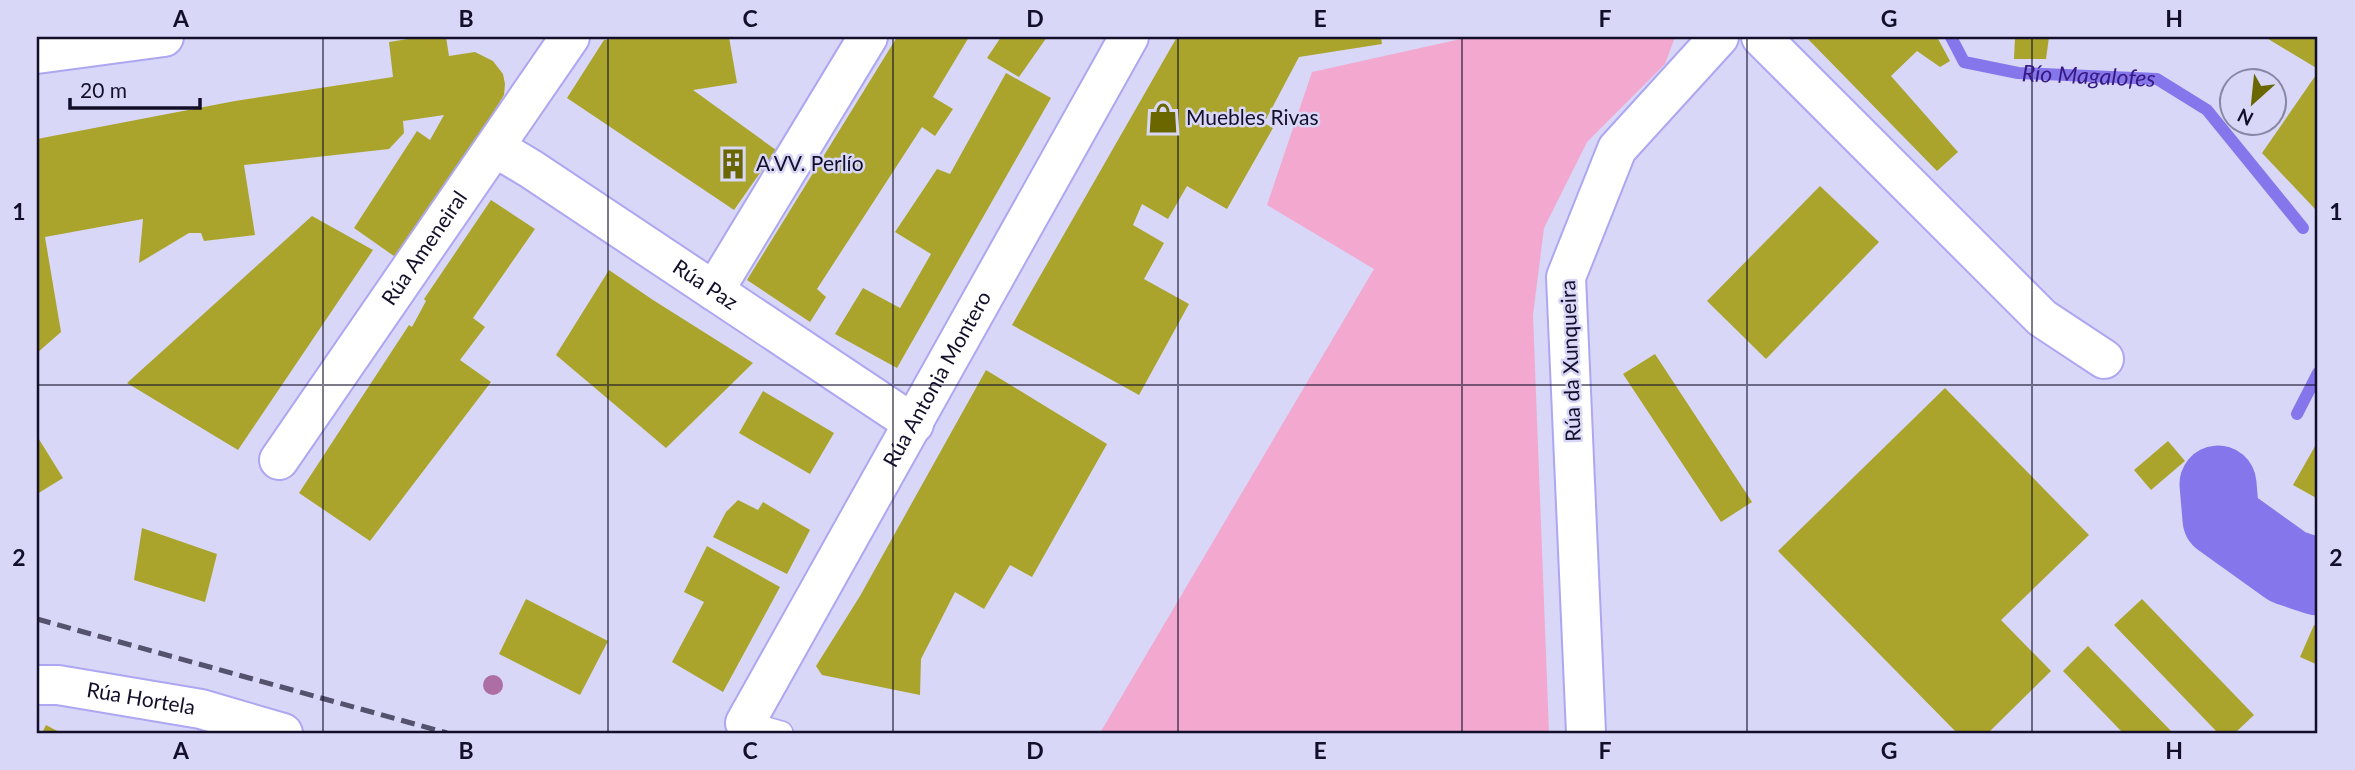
<svg xmlns="http://www.w3.org/2000/svg" width="2355" height="770" viewBox="0 0 2355 770" font-family="Lato,sans-serif">
  <style>
    .green { fill: #f2a8cf }
    .lines { fill: none; stroke-linecap: round; stroke-linejoin: round }
    .stream { stroke: #8676eb; stroke-width: 12 }
    .river { stroke: #8676eb; stroke-width: 77 }
    .building { fill: #aaa42c }
    .service-casing { stroke: #ada7f2; stroke-width: 26 }
    .minor-casing { stroke: #ada7f2; stroke-width: 42 }
    .tertiary-casing { stroke: #ada7f2; stroke-width: 42 }
    .service { stroke: #fff; stroke-width: 23 }
    .minor { stroke: #fff; stroke-width: 38 }
    .tertiary { stroke: #fff; stroke-width: 38 }
    .rail { stroke: #55526e; stroke-width: 5; stroke-dasharray: 14 7; stroke-linecap: butt }
    .tree { fill: #ac6ea4 }
    .grid { fill: none; stroke: #130f2a; stroke-width: 2; stroke-opacity: 0.55 }
    .labels { text-anchor: middle; stroke-width: 5; stroke-linejoin: round; paint-order: stroke }
    .poi-label { font-size: 21px; fill: #130f2a; stroke: #d8d7f7; text-anchor: start }
    .street-label { font-size: 21px; fill: #130f2a; stroke: #d8d7f7 }
    .water-label { font-size: 23px; font-style: italic; fill: #371982; stroke: #d8d7f7 }
    .neatline { fill: none; stroke: #130f2a; stroke-width: 2.5 }
    .grid-label { font-size: 23px; text-anchor: middle; font-weight: bold; fill: #130f2a }
  </style>
  <rect width="100%" height="100%" fill="#d8d7f7"/>
  <polygon class="green" points="1470,37 1675,37 1665,64 1587,142 1544,228 1533,315 1549,733 1100,733 1374,269 1267,205 1312,72"/>
  <g class="lines">
    <g class="stream">
      <path id="s1" d="M1951 37 1964 62 2018 73 2157 79 2207 110 2303 228"/>
      <polyline points="2297,414 2318,373"/>
    </g>
    <polyline class="river" points="2218,484 2221,519 2288,567 2318,577"/>
  </g>
  <g class="building">
    <polygon points="421,37 446,37 449,56 475,52 493,61 503,74 505,84 504,95 401,261 354,228 417,131 430,140 444,115 403,121 404,133 389,149 244,165 255,235 204,241 201,233 189,233 139,263 143,219 45,237 61,332 37,353 37,139 235,101 393,77 389,42"/>
    <polygon points="625,37 729,37 737,83 693,90 776,150 734,210 567,98 604,40"/>
    <polygon points="897,37 969,37 933,97 953,109 935,136 922,127 817,289 826,297 810,322 747,280"/>
    <polygon points="1001,37 1047,37 1019,77 987,58"/>
    <polygon points="1177,37 1381,37 1382,44 1299,57 1264,123 1273,128 1227,209 1187,186 1168,219 1142,204 1133,225 1164,243 1144,279 1189,304 1139,395 1012,325"/>
    <polygon points="1806,37 1937,37 1950,61 1940,67 1917,51 1891,76 1958,152 1937,171"/>
    <polygon points="2015,37 2049,37 2046,59 2014,59"/>
    <polygon points="2265,37 2318,37 2318,69"/>
    <polygon points="2318,72 2318,204 2315,209 2262,153"/>
    <polygon points="1006,73 1051,98 897,368 835,334 863,288 900,308 931,254 895,232 937,169 950,174"/>
    <polygon points="1820,186 1879,242 1766,359 1707,301"/>
    <polygon points="491,200 535,229 473,318 485,327 460,360 491,382 370,541 299,493 409,325 412,327 426,301 424,299"/>
    <polygon points="312,216 373,250 238,450 127,383"/>
    <polygon points="609,270 653,300 753,363 666,448 556,355"/>
    <polygon points="1655,354 1752,502 1721,522 1623,374"/>
    <polygon points="986,370 1107,444 1032,577 1010,565 984,609 955,592 921,659 920,695 822,675 816,666 860,596"/>
    <polygon points="1945,388 2089,535 2001,620 2051,671 1988,733 1957,733 1778,551"/>
    <polygon points="763,391 834,433 810,474 739,433"/>
    <polygon points="37,436 63,478 37,494"/>
    <polygon points="2168,441 2185,461 2151,490 2134,470"/>
    <polygon points="2318,441 2318,499 2293,485"/>
    <polygon points="738,500 758,510 763,502 810,530 787,574 713,537 726,512"/>
    <polygon points="142,528 217,554 205,602 134,580"/>
    <polygon points="707,546 780,587 723,692 672,662 704,602 684,592"/>
    <polygon points="526,599 608,641 580,695 499,654"/>
    <polygon points="2142,599 2254,715 2235,733 2218,733 2114,625"/>
    <polygon points="2314,625 2318,627 2318,665 2300,657"/>
    <polygon points="2088,646 2173,733 2123,733 2063,671"/>
    <polygon points="46,725 61,733 42,733"/>
  </g>
  <g class="lines">
    <g class="service-casing">
      <polyline id="service" points="745,723 781,733"/>
    </g>
    <g class="minor-casing">
      <g id="minor">
        <polyline points="1761,37 2042,318 2104,359"/>
        <path id="s2" d="M496 148 531 169 914 424"/>
        <polyline points="714,291 868,37"/>
        <path id="s3" d="M279 460 570 37"/>
        <path id="s4" d="M745 723 1129 37"/>
        <polyline points="1586,733 1566,277 1617,149 1719,37"/>
      </g>
    </g>
    <g class="tertiary-casing">
      <g id="tertiary">
        <polyline points="37,54 164,37"/>
        <path id="s5" d="M37 685H58L201 709 283 733"/>
      </g>
    </g>
    <use href="#service" class="service"/>
    <use href="#minor" class="minor"/>
    <use href="#tertiary" class="tertiary"/>
    <polyline class="rail" points="37,619 447,733"/>
  </g>
  <circle class="tree" cx="493" cy="685" r="10"/>
  <path class="grid" d="M323 37V733M608 37V733M893 37V733M1178 37V733M1462 37V733M1747 37V733M2032 37V733M37 385H2318"/>
  <defs>
    <g id="shop-bare" transform="scale(2.415)"><path d="M-5-2.5h2.3a2.7 3.5 0 0 1 5.4 0H5L5.5 6h-11ZM-1.5-2.5h3a1.5 2.3 0 0 0-3 0Z" fill="#6b6700" stroke="#d8d7f7" stroke-width="2.5" paint-order="stroke"/></g>
    <g id="building-bare" transform="scale(2.415)"><path d="M-4-6H4V6H1V3H-1V6H-4ZM-2.5-4.3h1.7v1.8h-1.7ZM.8-4.3h1.7v1.8H.8ZM-2.5-1h1.7V.8h-1.7ZM.8-1h1.7V.8H.8Z" fill="#6b6700" stroke="#d8d7f7" stroke-width="2.5" paint-order="stroke"/></g>
  </defs>
  <g fill-rule="evenodd">
    <use href="#shop-bare" x="1163" y="118"/>
    <use href="#building-bare" x="733" y="164"/>
  </g>
  <g class="labels">
    <g class="poi-label">
      <text x="1186" y="125">Muebles Rivas</text>
      <text x="756" y="171">A.VV. Perlío</text>
    </g>
    <g class="street-label">
      <text dy="7" stroke="none"><textPath href="#s3" startOffset="257">Rúa Ameneiral</textPath></text>
      <text dy="7" stroke="none"><textPath href="#s2" startOffset="250">Rúa Paz</textPath></text>
      <text transform="translate(1571 361) rotate(-92)" y="7">Rúa da Xunqueira</text>
      <text dy="7" stroke="none"><textPath href="#s4" startOffset="394">Rúa Antonia Montero</textPath></text>
      <text dy="7" stroke="none"><textPath href="#s5" startOffset="105">Rúa Hortela</textPath></text>
    </g>
    <g class="water-label">
      <text dy="8" stroke="none"><textPath href="#s1" startOffset="154">Río Magalofes</textPath></text>
    </g>
  </g>
  <rect width="2355" height="770" fill="none" stroke="#d8d7f7" stroke-width="77"/>
  <g transform="translate(2253 102) rotate(207)"><circle r="33" fill="#d8d7f7" stroke="#8987a5" stroke-width="2"/>
  <path d="M0-5L12 26L0 18L-12 26Z" fill="#6b6700"/>
  <text y="-10" font-size="19" font-weight="bold" text-anchor="middle" fill="#130f2a">N</text>
  </g>
  <path d="M70 98v10h130v-10" fill="none" stroke="#130f2a" stroke-width="3.5"/>
  <text x="80" y="98" font-size="21" fill="#130f2a" stroke="#d8d7f7" stroke-width="5" paint-order="stroke">20 m</text>
  <rect x="38" y="38" width="2278" height="694" class="neatline"/>
  <g class="grid-label">
    <text x="181" y="27">A</text>
    <text x="466" y="27">B</text>
    <text x="750" y="27">C</text>
    <text x="1035" y="27">D</text>
    <text x="1320" y="27">E</text>
    <text x="1605" y="27">F</text>
    <text x="1889" y="27">G</text>
    <text x="2174" y="27">H</text>
    <text x="19" y="220">1</text>
    <text x="2336" y="220">1</text>
    <text x="19" y="566">2</text>
    <text x="2336" y="566">2</text>
    <text x="181" y="759">A</text>
    <text x="466" y="759">B</text>
    <text x="750" y="759">C</text>
    <text x="1035" y="759">D</text>
    <text x="1320" y="759">E</text>
    <text x="1605" y="759">F</text>
    <text x="1889" y="759">G</text>
    <text x="2174" y="759">H</text>
  </g>
</svg>
